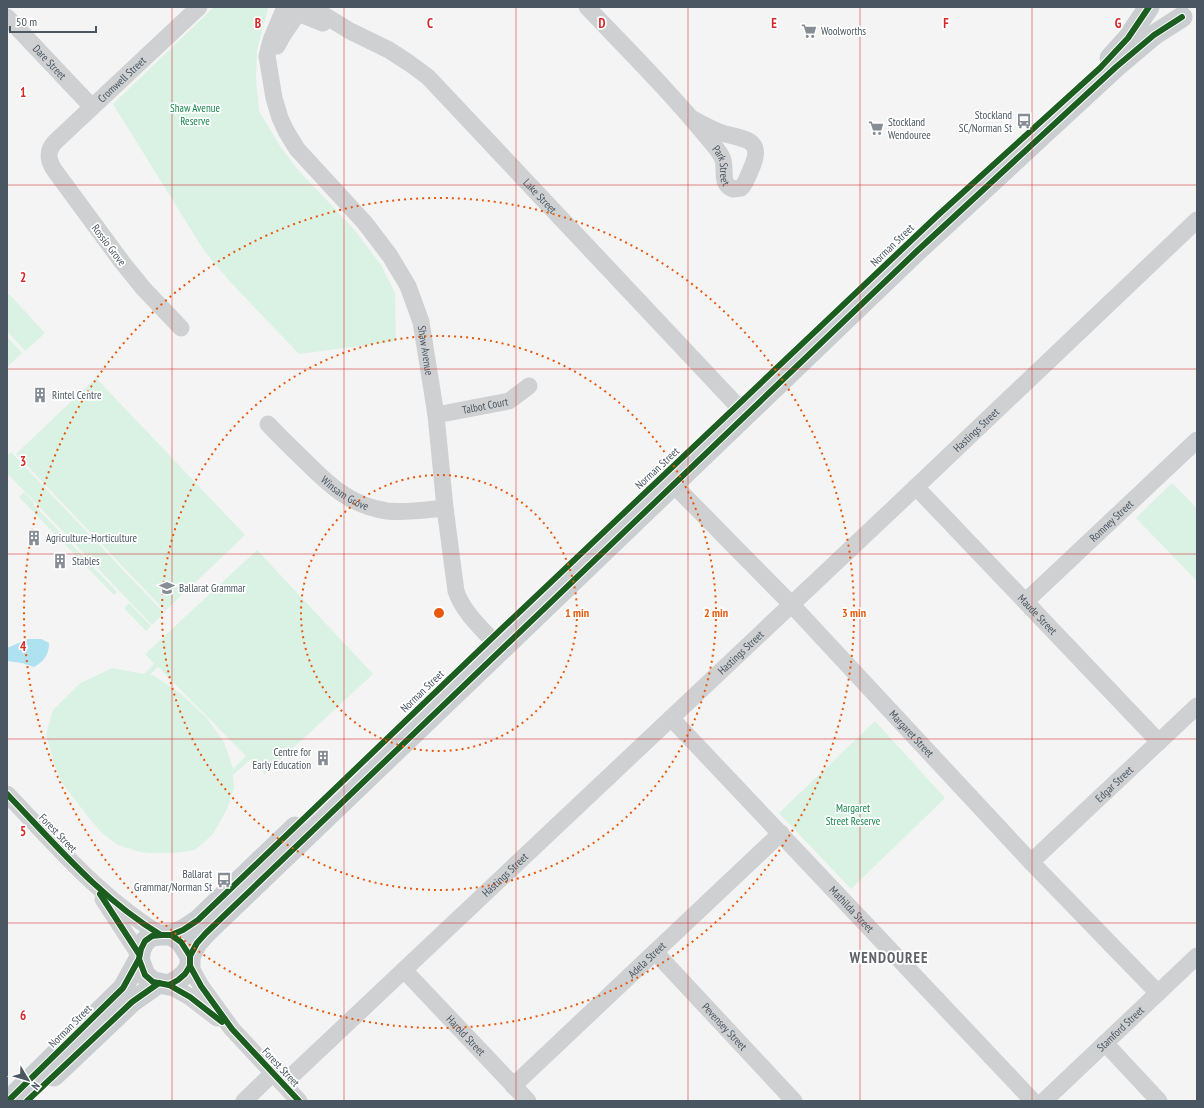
<svg xmlns="http://www.w3.org/2000/svg" width="1204" height="1108" viewBox="0 0 1204 1108" font-family="'PT Sans Narrow',sans-serif">
  <style>
    .green { fill: #d9f2e3; fill-rule: evenodd }
    .water { fill: #aee2f0 }
    .lines { fill: none; stroke-linecap: round; stroke-linejoin: round }
    .minor { stroke: #ced0d2; stroke-width: 17 }
    .major { stroke: #caced1; stroke-width: 21 }
    .cycleway-casing { stroke: #fff; stroke-width: 8 }
    .cycleway { stroke: #1b5e20; stroke-width: 6 }
    .grid { fill: none; stroke: #d62828; stroke-width: 1; stroke-opacity: 0.55 }
    .ring { fill: none; stroke: #e8590c; stroke-width: 2; stroke-dasharray: 2 4 }
    .labels { text-anchor: middle; stroke-width: 3.5; stroke-linejoin: round; paint-order: stroke }
    .poi-label { font-size: 11px; fill: #4a5661; stroke: #fff; text-anchor: start }
    .street-label { font-size: 11px; fill: #4a5661; stroke: #fff }
    .park-label { font-size: 11px; fill: #17864f; stroke: #fff }
    .district-label { font-size: 15px; font-weight: bold; letter-spacing: 1px; fill: #5f6368; stroke: #fff }
    .grid-label { font-size: 13px; text-anchor: middle; font-weight: bold; fill: #d62828; stroke: #fff; stroke-width: 3.5; stroke-linejoin: round; paint-order: stroke }
    .centre { fill: #e8590c; stroke: #fff; stroke-width: 2 }
    .ring-label { font-size: 12px; text-anchor: middle; font-weight: bold; fill: #e8590c; stroke: #fff; stroke-width: 3.5; stroke-linejoin: round; paint-order: stroke }
  </style>
  <rect width="100%" height="100%" fill="#f4f4f4"/>
  <g class="green">
    <path d="M214 7H266L268 9 257 50 256 79 259 111 280 146 299 171 353 228 381 265 395 293 396 341 299 354C267 319 232 287 203 249L113 104Z"/>
    <polygon points="9,294 45,333 25,351 7,331 7,296"/>
    <polygon points="7,337 22,353 7,367"/>
    <polygon points="96,378 245,535 165,611 16,454"/>
    <polygon points="11,452 164,613 152,625 7,473 7,456"/>
    <polygon points="1172,483 1197,508 1197,581 1136,518"/>
    <polygon points="24,492 35,504 34,505 117,592 114,595 19,497"/>
    <path d="M257 550 373 674 265 774 250 760 233 775 234 788 227 809 213 834 195 850 175 853H152L140 852 118 845 103 834 89 818 62 783 54 763 46 734 53 710 79 684 112 668 144 674 154 664 145 654ZM158 667 246 756 233 769 224 742 206 717 181 694 153 675H150Z"/>
    <polygon points="129,603 151,626 146,631 124,608"/>
    <polygon points="875,721 945,798 851,889 779,813"/>
  </g>
  <path class="water" d="M28 639H41L49 643C49 655 44 661 34 667L22 663 7 661V648Z"/>
  <g class="lines">
    <g class="minor">
      <path id="s1" d="M285 7 271 40 267 56 274 98 280 118 286 131 297 149 365 223 390 256 408 286 421 322 436 415 445 508 456 591C463 613 485 632 501 649"/>
      <path id="s2" d="M311 7 350 31 389 50 409 63 428 77 746 415"/>
      <path id="s3" d="M587 7C629 51 673 95 711 142 716 148 721 153 723 160 726 171 720 184 733 189L741 188C746 183 748 176 751 169 766 137 742 140 719 132 709 128 700 123 691 118"/>
      <path id="s4" d="M7 17 92 107"/>
      <polyline points="277,46 283,35 298,13 323,23"/>
      <path id="s5" d="M181 328 143 288 122 262 55 171C48 161 46 152 55 142L199 7"/>
      <path id="s6" d="M436 415 509 401 529 386"/>
      <path id="s7" d="M268 424C280 437 293 449 305 461 329 485 351 506 387 511 406 513 425 510 445 508"/>
      <path id="s8" d="M664 475 791 604 1031 862 1158 993"/>
      <path id="s9" d="M916 487 1159 742"/>
      <path id="s10" d="M1026 601 1197 440"/>
      <path id="s11" d="M671 718 1033 1101"/>
      <path d="M7 794C55 844 101 899 161 935"/>
      <path id="s12" d="M1031 862 1197 706"/>
      <polyline points="103,899 139,954"/>
      <path id="s13" d="M655 952 794 1101"/>
      <polyline points="190,966 201,986 232,1029 299,1101"/>
      <path id="s14" d="M404 970 528 1101"/>
      <polyline points="169,985 190,997 217,1018"/>
      <polyline points="1105,1043 1159,1101"/>
      <path id="s15" d="M283 1084 916 487 1197 220"/>
      <path id="s16" d="M513 1086 781 833"/>
      <polyline points="244,1101 273,1073"/>
      <path id="s17" d="M1044 1101 1197 956"/>
    </g>
    <g class="major">
      <polyline points="1110,58 1128,38 1149,7"/>
      <polygon points="161,935 171,935 181,942 190,956 190,966 185,974 178,980 169,985 153,982 145,975 139,959 141,949 145,941 152,936"/>
      <polyline points="171,935 183,930 198,920 295,827"/>
      <polyline points="190,956 197,943 206,933 916,252 1116,67 1154,35 1182,17"/>
      <polyline points="54,1076 132,1002 159,983"/>
      <polyline points="8,1101 123,988 139,959"/>
    </g>
    <g class="cycleway-casing">
      <g id="cycleway">
        <path d="M7 794C55 844 101 899 161 935"/>
        <polyline points="100,894 139,954"/>
        <polygon points="161,935 171,935 181,942 190,956 190,966 185,974 178,980 169,985 153,982 145,975 139,959 141,949 145,941 152,936"/>
        <polyline points="171,935 183,930 198,920 491,639 937,216 1100,68 1128,38 1149,7"/>
        <polyline points="190,956 197,943 206,933 916,252 1116,67 1154,35 1182,17"/>
        <polyline points="190,966 201,986 232,1029 299,1101"/>
        <polyline points="169,985 190,997 222,1022"/>
        <polyline points="8,1101 123,988 139,959"/>
        <polyline points="27,1101 132,1002 159,983"/>
      </g>
    </g>
    <use href="#cycleway" class="cycleway"/>
  </g>
  <path class="grid" d="M172 7V1101M344 7V1101M516 7V1101M688 7V1101M860 7V1101M1032 7V1101M7 185H1197M7 369H1197M7 554H1197M7 739H1197M7 923H1197"/>
  <g class="ring">
    <circle cx="439" cy="613" r="138"/>
    <circle cx="439" cy="613" r="277"/>
    <circle cx="439" cy="613" r="415"/>
  </g>
  <defs>
    <g id="supermarket-bare" transform="scale(1.2)"><path d="M-6-5.5h2.5l.6 2H6L4.5 2H-2.5L-4.4-4H-6ZM-1.5 3.2a1.3 1.3 0 1 0 .1 0ZM3 3.2a1.3 1.3 0 1 0 .1 0Z" fill="#868d94" stroke="#fff" stroke-width="2.5" paint-order="stroke"/></g>
    <g id="bus-bare" transform="scale(1.2)"><path d="M-5-6H5V4H4V6H2V4H-2V6H-4V4H-5ZM-3.5-4V0h7V-4ZM-3.5 1.2v1.5H-2V1.2ZM2 1.2v1.5H3.5V1.2Z" fill="#868d94" stroke="#fff" stroke-width="2.5" paint-order="stroke"/></g>
    <g id="building-bare" transform="scale(1.2)"><path d="M-4-6H4V6H1V3H-1V6H-4ZM-2.5-4.3h1.7v1.8h-1.7ZM.8-4.3h1.7v1.8H.8ZM-2.5-1h1.7V.8h-1.7ZM.8-1h1.7V.8H.8Z" fill="#868d94" stroke="#fff" stroke-width="2.5" paint-order="stroke"/></g>
    <g id="school-bare" transform="scale(1.2)"><path d="M0-5L7-2L0 1L-7-2ZM-4 1L0 2.5L4 1V4Q0 6-4 4Z" fill="#868d94" stroke="#fff" stroke-width="2.5" paint-order="stroke"/></g>
  </defs>
  <g fill-rule="evenodd">
    <use href="#supermarket-bare" x="809" y="31"/>
    <use href="#bus-bare" x="1024" y="121"/>
    <use href="#supermarket-bare" x="876" y="128"/>
    <use href="#building-bare" x="40" y="395"/>
    <use href="#building-bare" x="34" y="538"/>
    <use href="#building-bare" x="60" y="561"/>
    <use href="#school-bare" x="167" y="588"/>
    <use href="#building-bare" x="323" y="758"/>
    <use href="#bus-bare" x="224" y="880"/>
  </g>
  <g class="labels">
    <g class="poi-label">
      <text x="821" y="35">Woolworths</text>
      <text x="1012" y="119" text-anchor="end">Stockland<tspan x="1012" dy="13">SC/Norman St</tspan></text>
      <text x="888" y="126">Stockland<tspan x="888" dy="13">Wendouree</tspan></text>
      <text x="52" y="399">Rintel Centre</text>
      <text x="46" y="542">Agriculture-Horticulture</text>
      <text x="72" y="565">Stables</text>
      <text x="179" y="592">Ballarat Grammar</text>
      <text x="311" y="756" text-anchor="end">Centre for<tspan x="311" dy="13">Early Education</tspan></text>
      <text x="212" y="878" text-anchor="end">Ballarat<tspan x="212" dy="13">Grammar/Norman St</tspan></text>
    </g>
    <g class="street-label">
      <text dy="4" stroke="none"><textPath href="#s4" startOffset="62">Dare Street</textPath></text>
      <text dy="4" stroke="none"><textPath href="#s5" startOffset="325">Cromwell Street</textPath></text>
      <text dy="4" stroke="none"><textPath href="#s3" startOffset="210">Park Street</textPath></text>
      <text dy="4" stroke="none"><textPath href="#s2" startOffset="300">Lake Street</textPath></text>
      <text transform="translate(109 245) rotate(53)" y="4">Rossio Grove</text>
      <text transform="translate(892 245) rotate(-44)" y="4">Norman Street</text>
      <text dy="4" stroke="none"><textPath href="#s1" startOffset="395">Shaw Avenue</textPath></text>
      <text dy="4" stroke="none"><textPath href="#s6" startOffset="50">Talbot Court</textPath></text>
      <text dy="4" stroke="none"><textPath href="#s15" startOffset="953">Hastings Street</textPath></text>
      <text transform="translate(657 468) rotate(-43)" y="4">Norman Street</text>
      <text dy="4" stroke="none"><textPath href="#s7" startOffset="104">Winsam Grove</textPath></text>
      <text dy="4" stroke="none"><textPath href="#s10" startOffset="117">Romney Street</textPath></text>
      <text dy="4" stroke="none"><textPath href="#s9" startOffset="176">Maude Street</textPath></text>
      <text dy="4" stroke="none"><textPath href="#s15" startOffset="629">Hastings Street</textPath></text>
      <text transform="translate(422 691) rotate(-44)" y="4">Norman Street</text>
      <text dy="4" stroke="none"><textPath href="#s8" startOffset="358">Margaret Street</textPath></text>
      <text dy="4" stroke="none"><textPath href="#s12" startOffset="114">Edgar Street</textPath></text>
      <text transform="translate(58 833) rotate(46)" y="4">Forest Street</text>
      <text dy="4" stroke="none"><textPath href="#s15" startOffset="305">Hastings Street</textPath></text>
      <text dy="4" stroke="none"><textPath href="#s11" startOffset="263">Mathilda Street</textPath></text>
      <text dy="4" stroke="none"><textPath href="#s16" startOffset="184">Adela Street</textPath></text>
      <text transform="translate(70 1026) rotate(-45)" y="4">Norman Street</text>
      <text dy="4" stroke="none"><textPath href="#s13" startOffset="102">Pevensey Street</textPath></text>
      <text dy="4" stroke="none"><textPath href="#s17" startOffset="105">Stamford Street</textPath></text>
      <text dy="4" stroke="none"><textPath href="#s14" startOffset="90">Harold Street</textPath></text>
      <text transform="translate(281 1067) rotate(47)" y="4">Forest Street</text>
    </g>
    <g class="park-label">
      <text x="195" y="112">Shaw Avenue<tspan x="195" dy="13">Reserve</tspan></text>
      <text x="853" y="812">Margaret<tspan x="853" dy="13">Street Reserve</tspan></text>
    </g>
    <g class="district-label">
      <text x="889" y="963">WENDOUREE</text>
    </g>
  </g>
  <g class="grid-label">
    <text x="258" y="28">B</text>
    <text x="430" y="28">C</text>
    <text x="602" y="28">D</text>
    <text x="774" y="28">E</text>
    <text x="946" y="28">F</text>
    <text x="1118" y="28">G</text>
    <text x="23" y="97">1</text>
    <text x="23" y="282">2</text>
    <text x="23" y="466">3</text>
    <text x="23" y="651">4</text>
    <text x="23" y="836">5</text>
    <text x="23" y="1020">6</text>
  </g>
  <circle cx="439" cy="613" r="6" class="centre"/>
  <g class="ring-label">
    <text x="577" y="617">1 min</text>
    <text x="716" y="617">2 min</text>
    <text x="854" y="617">3 min</text>
  </g>
  <rect width="1204" height="1108" fill="none" stroke="#4a5661" stroke-width="16"/>
  <g transform="translate(28 1080) rotate(128)" stroke="#ffffff" stroke-width="3" paint-order="stroke">
  <path d="M0-3L7 15L0 10L-7 15Z" fill="#4a5661"/>
  <text y="-6" font-size="11" font-weight="bold" text-anchor="middle" fill="#4a5661">N</text>
  </g>
  <path d="M10 26v6h86v-6" fill="none" stroke="#4a5661" stroke-width="2"/>
  <text x="16" y="26" font-size="12" fill="#4a5661" stroke="#ffffff" stroke-width="3" paint-order="stroke">50 m</text>
</svg>
